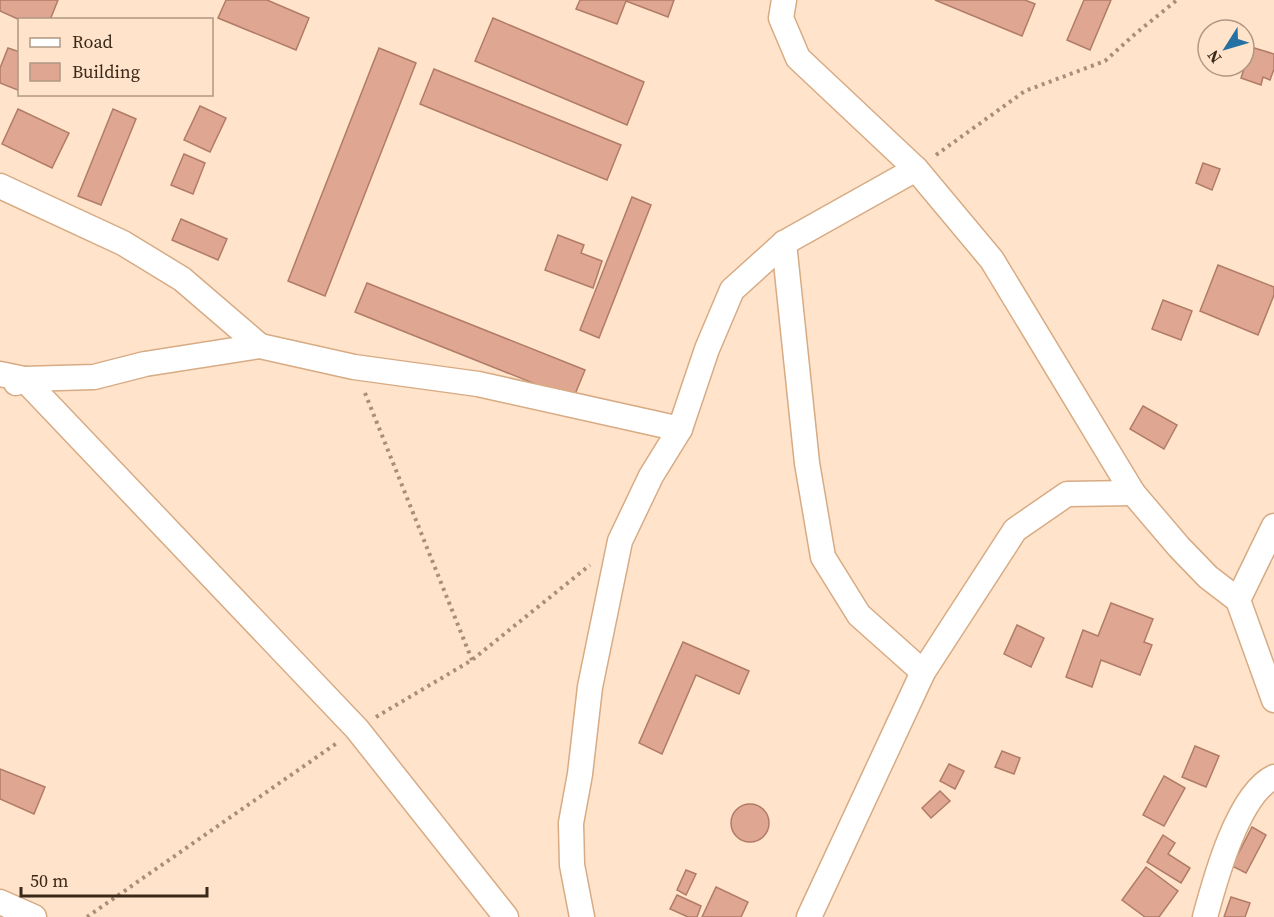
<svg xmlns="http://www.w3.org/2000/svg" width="1274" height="917" viewBox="0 0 1274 917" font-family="'Source Serif 4',serif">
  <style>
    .building { fill: #dfa791; stroke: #b17c67; stroke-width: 1.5 }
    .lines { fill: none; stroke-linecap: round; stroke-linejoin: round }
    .minor-casing { stroke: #d7ab84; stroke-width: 27 }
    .path { stroke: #a68f7b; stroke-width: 4; stroke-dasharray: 3 4.5; stroke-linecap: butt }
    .minor { stroke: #fff; stroke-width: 24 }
  </style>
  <rect width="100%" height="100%" fill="#ffe3cb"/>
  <g class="building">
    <polygon points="0,0 58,0 50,20 20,20 0,11"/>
    <polygon points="226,0 267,0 309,18 296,50 218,18"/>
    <polygon points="580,0 674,0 668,17 626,1 617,24 576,9"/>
    <polygon points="935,0 1025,0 1035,4 1022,36"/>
    <polygon points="1084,0 1111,0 1090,50 1067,40"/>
    <polygon points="493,18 644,82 627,125 475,61"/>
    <polygon points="1251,47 1274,54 1274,69 1270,80 1263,77 1261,85 1241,78"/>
    <polygon points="8,48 20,52 20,91 0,83 0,68"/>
    <polygon points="379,48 416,63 325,296 288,281"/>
    <polygon points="434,69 621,145 607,180 420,104"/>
    <polygon points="200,106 226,118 210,152 184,140"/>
    <polygon points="18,109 69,133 52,168 2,144"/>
    <polygon points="113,109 136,119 101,205 78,196"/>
    <polygon points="184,154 205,163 193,194 171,185"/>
    <polygon points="1203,163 1220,169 1212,190 1196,183"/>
    <polygon points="632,197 651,205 599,338 580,330"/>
    <polygon points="181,219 227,239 218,260 172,240"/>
    <polygon points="558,235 584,245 581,253 602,261 593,288 545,270"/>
    <polygon points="1218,265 1274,287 1274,295 1258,335 1200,311"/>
    <polygon points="367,283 585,370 573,399 355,312"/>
    <polygon points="1163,300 1192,311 1181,340 1152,329"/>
    <polygon points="1143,406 1177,425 1164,449 1130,429"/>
    <polygon points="1111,603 1153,619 1144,642 1152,645 1140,675 1101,660 1092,687 1066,677 1083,630 1098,636"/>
    <polygon points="1017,625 1044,638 1031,667 1004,654"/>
    <polygon points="683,642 749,671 739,694 696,675 662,754 639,743"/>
    <polygon points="1195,746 1219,756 1206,787 1182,777"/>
    <polygon points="1002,751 1020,758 1014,774 995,767"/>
    <polygon points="949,764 964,771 955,789 940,781"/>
    <polygon points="0,769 45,787 34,814 0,799"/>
    <polygon points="1164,776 1185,788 1164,826 1143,815"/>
    <polygon points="940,791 950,801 931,818 922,808"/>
    <circle cx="750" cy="823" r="19"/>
    <polygon points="1252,827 1266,835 1246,873 1232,866"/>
    <polygon points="1163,835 1175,843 1168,854 1190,868 1181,883 1147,862"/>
    <polygon points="1146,867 1178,891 1159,917 1145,917 1122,900"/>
    <polygon points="686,870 696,874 686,895 677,890"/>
    <polygon points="716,887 748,902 741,917 702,917"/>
    <polygon points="677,895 701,906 697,917 688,917 670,909"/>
    <polygon points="1231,897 1250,903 1245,917 1224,917"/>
  </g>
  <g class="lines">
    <g class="minor-casing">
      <g id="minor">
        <polyline points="784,0 781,18 798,58 916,169 992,260 1133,493 1179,547 1208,577 1238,600 1274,700"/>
        <polyline points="0,186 123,243 182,279 260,346"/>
        <polyline points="784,243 807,463 823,557 859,615 923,672"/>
        <polyline points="0,374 24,379 357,729 506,917"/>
        <polyline points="16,383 24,379 94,377 145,364 260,346 354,367 478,384 680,429"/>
        <polyline points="1238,600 1274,526"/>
        <polyline points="0,902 34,917"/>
        <polyline points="582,917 572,865 571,823 580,774 590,687 620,541 651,476 680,429 707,349 732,290 784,243 916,169"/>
        <polyline points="809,917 923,672 1015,530 1067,494 1133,493"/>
        <path d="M1205 917C1215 880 1238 794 1274 777"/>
      </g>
    </g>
    <g class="path">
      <polyline points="936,155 1025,91 1105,61 1135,34 1177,0"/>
      <polyline points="365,393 472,660"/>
      <polyline points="376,717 472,660 590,565"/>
      <polyline points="87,917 337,743"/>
    </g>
    <use href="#minor" class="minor"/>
  </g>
  <rect x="18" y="18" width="195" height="78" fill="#ffe3cb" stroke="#b09884" stroke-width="1.5"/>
  <rect x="30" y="38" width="30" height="9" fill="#ffffff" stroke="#b09884" stroke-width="1.5"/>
  <text x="72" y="48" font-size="18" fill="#3a2819">Road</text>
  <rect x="30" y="63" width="30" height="18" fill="#dfa791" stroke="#b09884" stroke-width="1.5"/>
  <text x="72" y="78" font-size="18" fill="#3a2819">Building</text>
  <g transform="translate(1226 48) rotate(233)"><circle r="28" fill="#ffe3cb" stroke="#b09884" stroke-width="1.5"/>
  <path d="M0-4.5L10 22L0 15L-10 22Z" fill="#2571a4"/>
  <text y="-9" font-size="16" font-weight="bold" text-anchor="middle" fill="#3a2819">N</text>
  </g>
  <path d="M21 887v9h186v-9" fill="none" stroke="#3a2819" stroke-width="3"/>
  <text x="30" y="887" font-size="18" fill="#3a2819" stroke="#ffe3cb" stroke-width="4.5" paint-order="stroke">50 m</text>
</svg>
